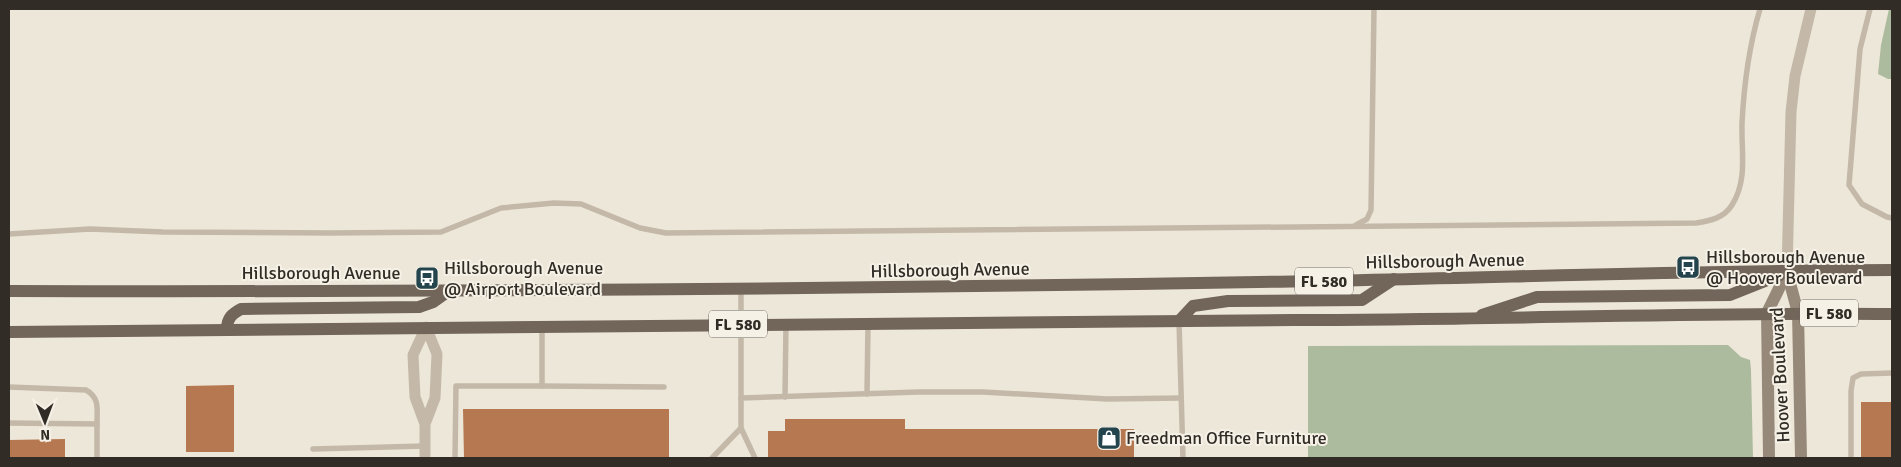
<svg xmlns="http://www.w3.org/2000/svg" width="1901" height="467" viewBox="0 0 1901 467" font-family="Signika,sans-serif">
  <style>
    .green { fill: #acba9d }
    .building { fill: #b57851 }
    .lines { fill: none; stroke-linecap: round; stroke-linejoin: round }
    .service { stroke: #c4b9a8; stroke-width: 5.5 }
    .minor { stroke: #c4b9a8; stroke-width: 11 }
    .secondary { stroke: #97897a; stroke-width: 12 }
    .primary { stroke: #72655a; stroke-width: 12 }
    .labels { text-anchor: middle; stroke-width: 4; stroke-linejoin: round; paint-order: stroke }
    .shield { fill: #f6f1e6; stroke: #6d6760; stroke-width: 1 }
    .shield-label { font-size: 16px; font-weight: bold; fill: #322c27 }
    .poi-label { font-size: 18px; fill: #322c27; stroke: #f6f1e6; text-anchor: start }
    .street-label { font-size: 18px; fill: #322c27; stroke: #f6f1e6 }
  </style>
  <rect width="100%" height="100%" fill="#ede7da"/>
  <g class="green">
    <polygon points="1889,9 1892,9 1892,79 1888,79 1878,74 1881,45"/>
    <polygon points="1728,345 1741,357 1750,360 1751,370 1753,458 1308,458 1308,346"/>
  </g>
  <g class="building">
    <polygon points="234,385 234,452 186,452 186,386"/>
    <rect x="1861" y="402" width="31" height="56"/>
    <polygon points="463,409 669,409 669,457 464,458"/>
    <polygon points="785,419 905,419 905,429 1134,429 1134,458 768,458 768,431 785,431"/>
    <polygon points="65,439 65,458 9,458 9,440"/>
  </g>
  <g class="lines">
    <g class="service">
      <polyline points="1870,9 1860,49 1849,185 1862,204 1887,217 1892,218"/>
      <polyline points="1356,225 1367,219 1371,210 1374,9"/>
      <path d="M9 234 90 229 163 232 332 233 441 232 501 208 554 203 581 204 640 228 666 233 1696 223C1710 221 1724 218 1732 205 1748 180 1741 151 1742 123 1744 84 1749 46 1760 9"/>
      <polyline points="1179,321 1183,458"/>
      <polyline points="542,386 664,387"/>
      <path d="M9 387 86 390C100 398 97 409 97 424"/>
      <polyline points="867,394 868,324"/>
      <polyline points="785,397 786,324"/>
      <polyline points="741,398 918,392 983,392 1107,399 1181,398"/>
      <polyline points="9,423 97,424 97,458"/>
      <polyline points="741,428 755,458"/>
      <polyline points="313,449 425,446"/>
      <polyline points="455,458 456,386 542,386 542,326"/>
      <polyline points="712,458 741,428 741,289"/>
      <polyline points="1851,458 1851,391 1853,378 1861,374 1892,373"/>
    </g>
    <g class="minor">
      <polyline points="1787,272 1791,112 1795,76 1811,9"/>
      <polyline points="425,458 425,424 435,398 437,354 426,327 413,355 415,397 425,424"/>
    </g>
    <g class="secondary">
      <polyline points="1787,272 1798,313 1801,458"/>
      <polyline points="1769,458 1767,313 1787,272"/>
    </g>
    <g class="primary">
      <path d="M9 291C425 292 842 289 1258 282 1470 279 1681 270 1892 270"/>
      <polyline points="1482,315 1537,297 1730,295 1780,275"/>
      <polyline points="1179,321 1193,306 1228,301 1362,300 1394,279"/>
      <path d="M227 329C227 318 232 314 241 309L419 307 433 302 450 290"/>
      <path d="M9 332 1293 320C1493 320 1693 312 1892 314"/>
    </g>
  </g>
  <defs>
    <g id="bus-square" transform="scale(1.25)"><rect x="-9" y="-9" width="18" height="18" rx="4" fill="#23444d" stroke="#f6f1e6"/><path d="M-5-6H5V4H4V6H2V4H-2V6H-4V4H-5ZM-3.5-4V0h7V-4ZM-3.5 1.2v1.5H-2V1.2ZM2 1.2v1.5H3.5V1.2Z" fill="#fff"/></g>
    <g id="shop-square" transform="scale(1.25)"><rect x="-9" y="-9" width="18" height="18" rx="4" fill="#23444d" stroke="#f6f1e6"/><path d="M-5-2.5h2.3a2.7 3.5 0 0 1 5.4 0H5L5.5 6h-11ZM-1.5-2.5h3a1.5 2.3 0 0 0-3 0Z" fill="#fff"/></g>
  </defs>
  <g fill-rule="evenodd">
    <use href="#bus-square" x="1688" y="267"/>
    <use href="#bus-square" x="427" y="278"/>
    <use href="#shop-square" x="1109" y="438"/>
  </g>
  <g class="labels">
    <g class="shield">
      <rect x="1295" y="267.5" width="58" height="27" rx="4"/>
      <rect x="1800" y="299.5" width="58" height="27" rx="4"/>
      <rect x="709" y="310.5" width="58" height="27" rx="4"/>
    </g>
    <g class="shield-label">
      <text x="1324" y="287">FL 580</text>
      <text x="1829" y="319">FL 580</text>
      <text x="738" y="330">FL 580</text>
    </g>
    <g class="poi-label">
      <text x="1706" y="263">Hillsborough Avenue<tspan x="1706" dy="21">@ Hoover Boulevard</tspan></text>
      <text x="444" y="274">Hillsborough Avenue<tspan x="444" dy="21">@ Airport Boulevard</tspan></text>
      <text x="1126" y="444">Freedman Office Furniture</text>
    </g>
    <g class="street-label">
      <text transform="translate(1445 261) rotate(-1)" y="6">Hillsborough Avenue</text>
      <text transform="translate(950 270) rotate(-1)" y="6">Hillsborough Avenue</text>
      <text x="321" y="279">Hillsborough Avenue</text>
      <text transform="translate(1780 375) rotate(-93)" y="6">Hoover Boulevard</text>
    </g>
  </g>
  <rect width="1901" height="467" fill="none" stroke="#322c27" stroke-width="20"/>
  <g transform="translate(45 422) rotate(179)" stroke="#f6f1e6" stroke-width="4" paint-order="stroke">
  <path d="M0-4L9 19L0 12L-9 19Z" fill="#322c27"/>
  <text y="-8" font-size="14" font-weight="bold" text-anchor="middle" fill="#322c27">N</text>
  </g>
</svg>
